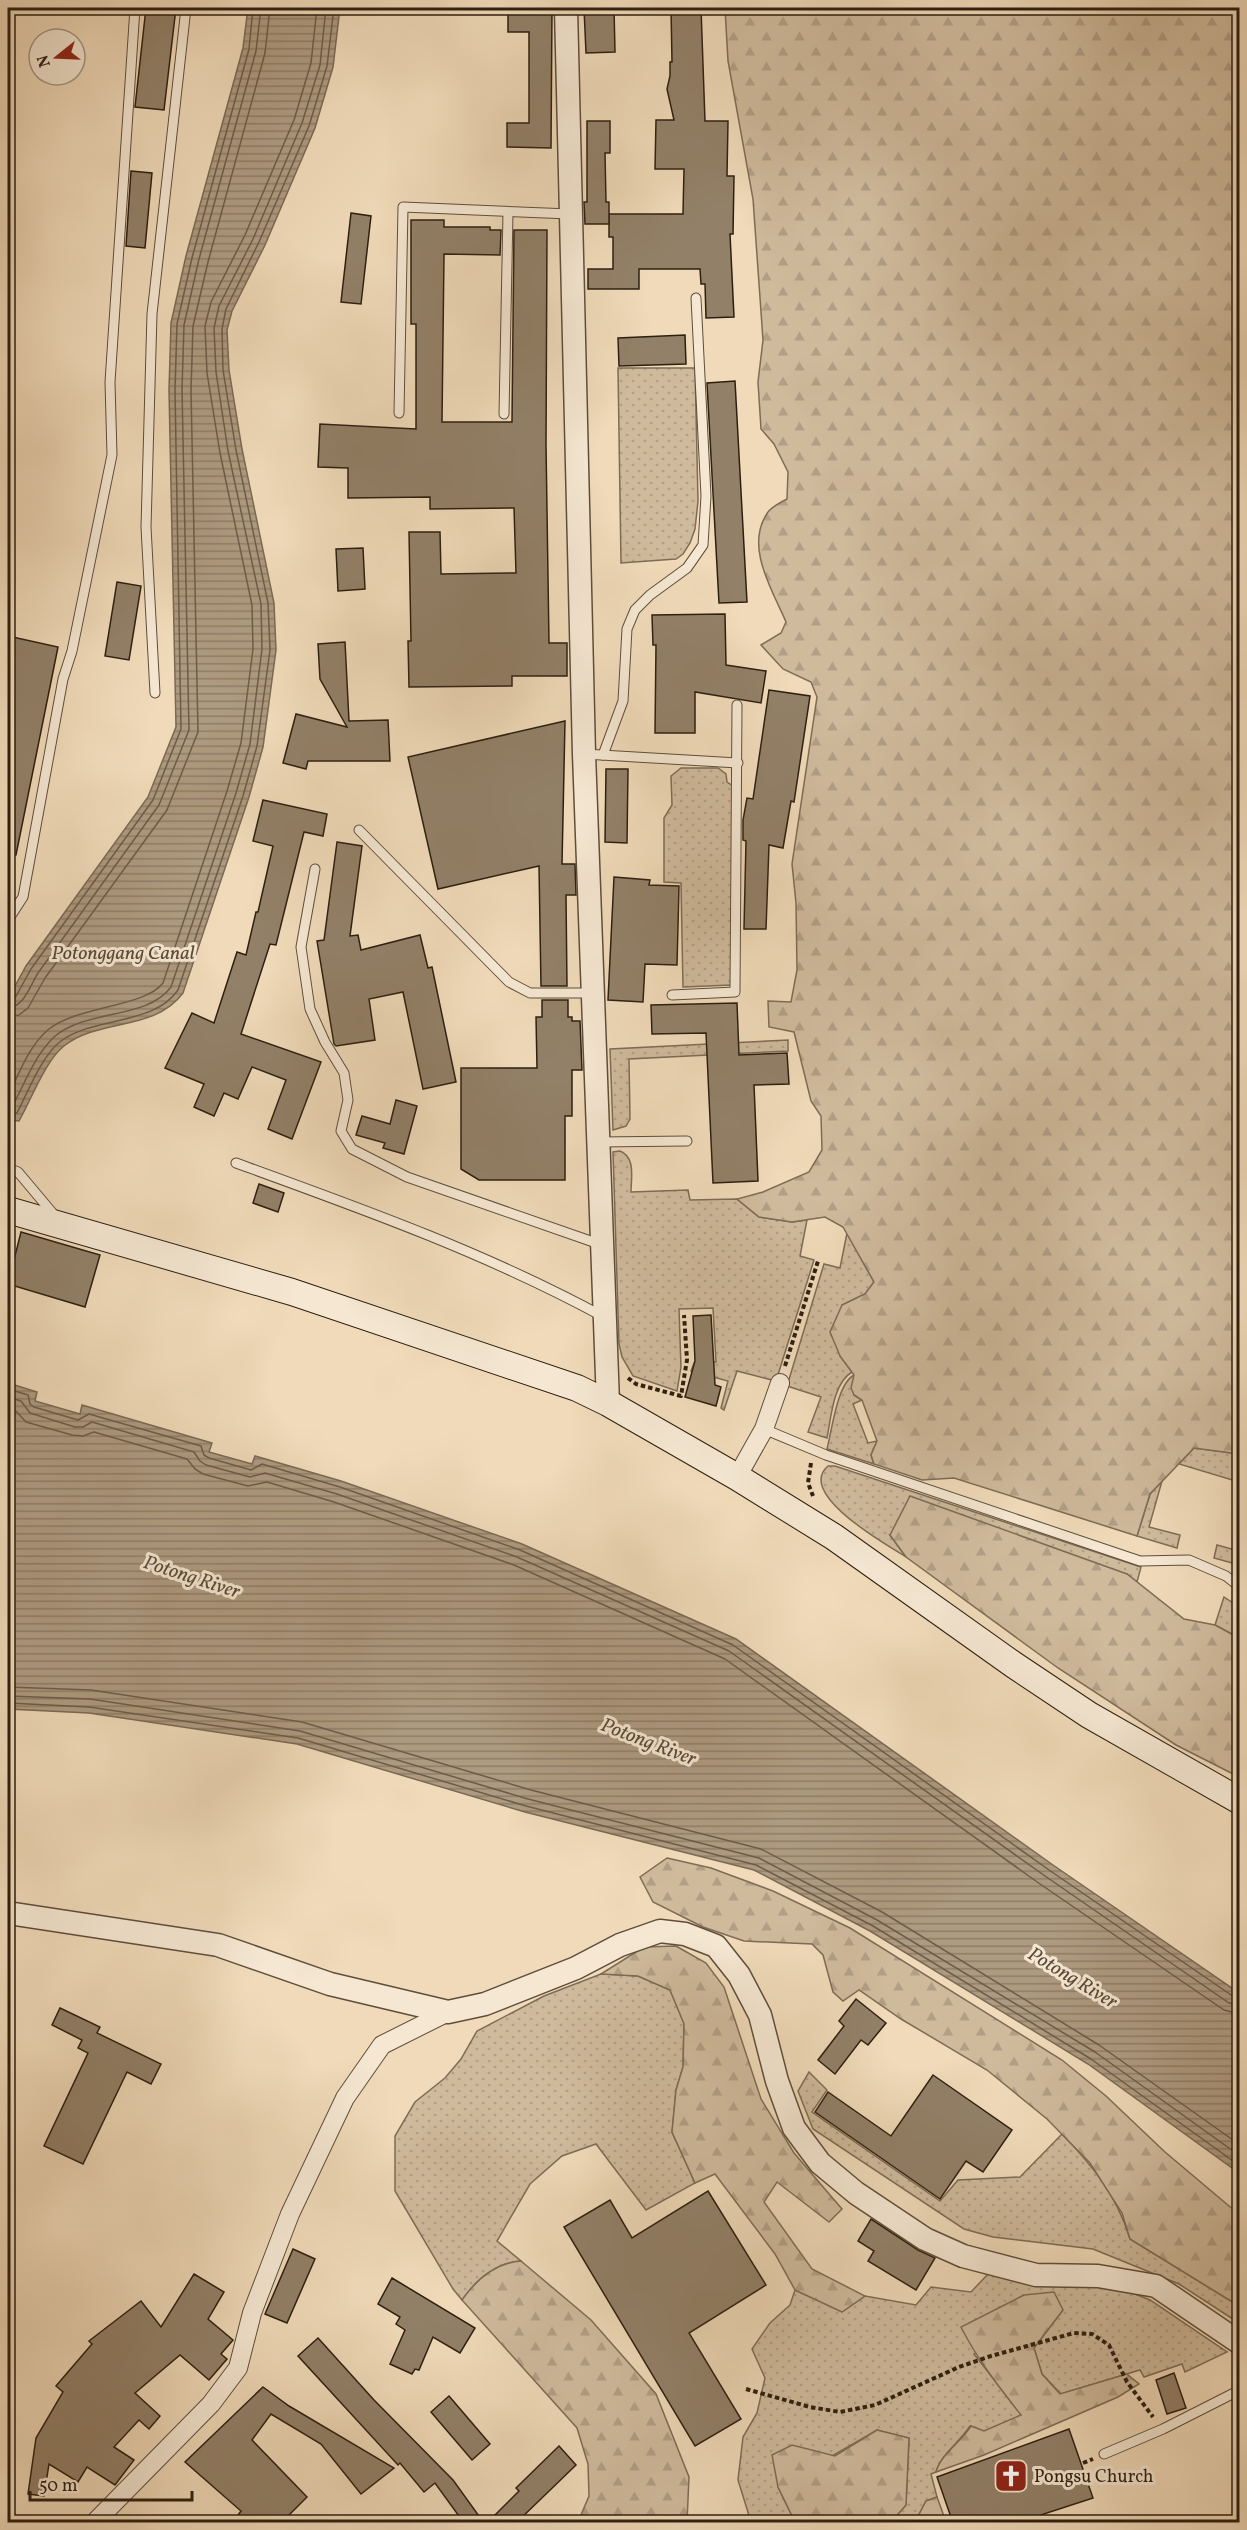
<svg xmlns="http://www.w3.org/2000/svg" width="1247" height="2530" viewBox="0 0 1247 2530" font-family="Vollkorn,serif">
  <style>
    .green { fill: url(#green-dots); stroke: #7e6c56; stroke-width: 1.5 }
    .forest { fill: url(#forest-firs); stroke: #7e6c56; stroke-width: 1.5 }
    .water { fill: url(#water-rules); stroke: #7a6954; stroke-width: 1.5 }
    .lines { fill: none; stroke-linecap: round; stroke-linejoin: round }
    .shore { stroke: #6e5c48; stroke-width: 1.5 }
    .building { fill: #928068; stroke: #2d1f11; stroke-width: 1.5 }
    .service-casing { stroke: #5e4e3b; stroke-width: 11 }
    .minor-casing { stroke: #5e4e3b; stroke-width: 20 }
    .tertiary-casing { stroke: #5e4e3b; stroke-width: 25 }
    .secondary-casing { stroke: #2d1f11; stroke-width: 28 }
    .path { stroke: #2d1f11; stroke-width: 4; stroke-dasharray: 4.5 3; stroke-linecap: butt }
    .service { stroke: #f5e7d2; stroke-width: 9 }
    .minor { stroke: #f5e7d2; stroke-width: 18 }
    .tertiary { stroke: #f5e7d2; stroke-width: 22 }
    .secondary { stroke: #f5e7d2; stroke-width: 26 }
    .labels { text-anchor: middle; stroke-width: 6; stroke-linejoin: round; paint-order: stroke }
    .poi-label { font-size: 18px; fill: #2d1f11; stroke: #f5e7d2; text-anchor: start }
    .water-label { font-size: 20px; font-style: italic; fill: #5a4a38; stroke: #f5e7d2 }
  </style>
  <defs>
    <pattern id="green-dots" width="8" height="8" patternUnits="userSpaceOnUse" patternTransform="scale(1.5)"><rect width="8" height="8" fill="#cfba9c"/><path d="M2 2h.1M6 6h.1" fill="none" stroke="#b29f85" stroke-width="1.8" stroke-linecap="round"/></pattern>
    <pattern id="forest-firs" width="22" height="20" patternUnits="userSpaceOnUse" patternTransform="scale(1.5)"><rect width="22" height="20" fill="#cfba9c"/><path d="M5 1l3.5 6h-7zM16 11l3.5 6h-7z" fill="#b29f85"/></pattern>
    <pattern id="water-rules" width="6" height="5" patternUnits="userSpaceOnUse" patternTransform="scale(1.5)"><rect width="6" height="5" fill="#ae9a80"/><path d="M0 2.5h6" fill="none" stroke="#8e7d67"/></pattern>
  </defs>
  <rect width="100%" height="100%" fill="#f0dab9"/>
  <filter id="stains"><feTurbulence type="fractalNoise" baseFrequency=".00333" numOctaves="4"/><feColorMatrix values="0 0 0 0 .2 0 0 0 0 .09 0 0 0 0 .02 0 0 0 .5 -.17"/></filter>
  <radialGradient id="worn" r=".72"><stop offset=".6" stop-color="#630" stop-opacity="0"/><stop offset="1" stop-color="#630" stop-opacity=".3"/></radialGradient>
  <g class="green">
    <polygon points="618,368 695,368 698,501 695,529 690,543 683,554 676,559 621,563"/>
    <polygon points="681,768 718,768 726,774 727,782 736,788 731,985 683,987 681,883 664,882 664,818 672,805 671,776"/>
    <polygon points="788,1040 788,1051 629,1059 630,1119 626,1126 613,1130 610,1049"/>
    <path d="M620 1151C636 1157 631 1178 631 1192L688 1190 690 1200 737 1199 759 1217 792 1222 807 1220 800 1256 814 1260 776 1381 737 1371 724 1410 721 1408 728 1381 691 1371 694 1363 716 1362 713 1308 679 1309 681 1367 677 1391 633 1376 622 1357 619 1344 613 1152Z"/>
    <path d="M847 1233 874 1282 865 1294 842 1305 840 1356 852 1372C833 1383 831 1418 827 1438L808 1432 821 1397 787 1386 824 1264 840 1268Z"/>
    <path d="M854 1375V1395L862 1400 853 1404 868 1443 877 1441 871 1455 874 1464 827 1449C832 1430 837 1384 854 1375Z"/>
    <polygon points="1194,1448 1239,1454 1239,1482 1179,1464"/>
    <path d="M828 1466H835L1141 1567 1137 1582 1127 1574 890 1535 906 1557C889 1546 795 1494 828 1466Z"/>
    <polygon points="1162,1481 1149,1527 1180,1535 1177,1548 1137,1536 1150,1494"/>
    <polygon points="1217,1545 1239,1551 1239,1582 1232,1577 1236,1564 1214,1558"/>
    <polygon points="1224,1597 1239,1607 1239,1638 1215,1625"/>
    <path d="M601 1974 638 1976 670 1990 684 2023 683 2067 676 2090 672 2132 695 2183 646 2210 596 2144 562 2156 530 2184 497 2241 521 2261C496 2263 476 2280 462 2300L453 2289 395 2191V2136L415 2102 445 2078 461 2059 477 2031 544 1996Z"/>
    <path d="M809 2072 827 2090 812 2112 940 2201 958 2180 1020 2177 1062 2134C1093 2166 1117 2196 1130 2239L1239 2306V2323L1179 2284 1093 2249 993 2237 964 2229 813 2129 798 2091Z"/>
    <path d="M989 2273 1112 2285 1150 2300 1227 2352 1185 2372 1182 2364 1144 2377 1140 2370 1061 2394 1042 2374 1034 2348 1063 2310 974 2354 1022 2415 984 2432 970 2426C960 2442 941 2454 936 2472L931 2474 937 2497 926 2501 915 2522H891L906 2505 909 2438 877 2430 778 2487 795 2522H751L738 2480 743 2437 757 2413 765 2378 752 2349 770 2323 790 2305 795 2290 842 2312 865 2296 916 2305 931 2287 971 2292Z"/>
  </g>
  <g class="forest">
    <path d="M725 8H1239V1454L1194 1448 1150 1494 1137 1536 954 1478 922 1480 874 1464 871 1455 877 1441 862 1400 854 1395 851 1388 854 1375 840 1356 830 1332 842 1305 865 1294 874 1282 843 1227 825 1217 792 1222 759 1217 737 1199 763 1192 809 1172 822 1150 821 1116 811 1101 794 1032 769 1027 768 1001 791 1002 797 970 796 903 792 864 817 697 811 682 783 669 761 645 781 633 786 622C772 589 744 546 768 512 772 507 781 502 787 499L788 472 774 444 761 429 758 382 763 340 753 199 728 61Z"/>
    <polygon points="910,1496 1127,1574 1184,1619 1215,1625 1239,1638 1239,1777 1176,1745 1058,1668 906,1557 890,1535"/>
    <polygon points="667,1858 711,1868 773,1891 850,1928 1062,2060 1106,2096 1165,2152 1229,2206 1239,2213 1239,2306 1130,2239 1122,2213 1090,2163 1047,2119 987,2070 901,2019 859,1990 843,2001 833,1992 823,1955 812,1944 744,1941 703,1927 653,1902 640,1877"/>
    <polygon points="676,1946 706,1963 724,1987 761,2099 794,2153 842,2209 829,2222 777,2182 764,2202 812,2269 865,2296 842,2312 795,2290 775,2254 715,2174 695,2183 672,2132 676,2090 683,2067 684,2024 670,1990 638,1976 601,1974 644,1947"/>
    <path d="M521 2261 591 2320 656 2394 689 2477 687 2522H578L589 2496 588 2464 577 2428 462 2300C476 2280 496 2263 521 2261Z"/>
    <path d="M1054 2292 1063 2310 1034 2348 1042 2374 1060 2394 1127 2374 1139 2384 1118 2397 984 2455 936 2472C941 2454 961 2442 971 2426L984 2431 1021 2415C999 2387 977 2359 961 2327L1024 2295Z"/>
    <polygon points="877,2430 909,2438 906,2505 891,2522 795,2522 778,2487 772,2455 792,2445 835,2456"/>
    <polygon points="937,2497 946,2522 915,2522 926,2501"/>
  </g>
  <g class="water">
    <path d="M248 8H340L333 67 315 128 265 245 232 311 227 330 229 370 242 449 274 603 276 650 263 747 249 797 183 993C154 1032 99 1018 64 1046 45 1061 31 1100 19 1121L8 1120V999L26 966 148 797 176 727 169 390 171 323 186 256 243 48Z"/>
    <polygon points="8,1383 37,1392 35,1401 80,1414 82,1405 212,1443 209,1452 252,1464 255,1456 341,1481 522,1544 736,1639 1053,1865 1239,1993 1239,2173 1088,2064 870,1931 754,1870 525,1812 297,1744 89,1713 8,1709"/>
  </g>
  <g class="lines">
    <g class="shore">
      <polyline points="8,1000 15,998 31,969 153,800 181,729 175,390 177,324 192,258 249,49 253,8"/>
      <path d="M8 1008C24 1007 30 986 38 973L159 805 189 730 182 390 184 325 199 259 256 51 261 8"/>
      <polyline points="8,1017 19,1015 28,1008 45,978 167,810 198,732 191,390 193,326 208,262 265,53 270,8"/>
      <path d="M8 1096C19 1074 29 1045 49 1029 78 1006 145 1007 163 983L227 791 241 743 253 649 252 605 220 453 207 373 205 326 211 302 245 235 294 120 311 63 317 8"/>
      <path d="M8 1106 13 1105C25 1083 35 1055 54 1037 85 1009 147 1020 171 987L236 793 250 744 262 649 261 604 228 451 216 372 214 328 219 306 253 239 302 123 320 65 326 8"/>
      <path d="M8 1114 17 1113C28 1092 42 1055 61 1041 95 1016 153 1026 178 990L243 796 257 746 270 650 268 603 236 450 223 370 222 329 226 309 259 242 309 126 327 66 334 8"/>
      <polyline points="8,1389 28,1395 30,1404 34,1407 78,1420 89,1414 201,1446 204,1455 209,1458 251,1470 262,1464 340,1487 520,1550 733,1645 1049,1870 1234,1997 1240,1998"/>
      <polyline points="8,1397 21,1401 30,1413 75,1427 83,1427 92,1422 194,1452 200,1461 206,1465 250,1477 265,1473 337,1494 517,1557 729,1651 1045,1876 1229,2003 1240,2005"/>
      <polyline points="8,1407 14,1409 26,1422 72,1435 83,1436 94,1432 187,1459 195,1469 203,1474 248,1486 267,1482 334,1502 514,1565 725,1659 1040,1884 1224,2010 1240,2014"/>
      <polyline points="8,1687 91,1690 302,1722 531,1790 761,1849 882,1912 1099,2045 1240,2145"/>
      <polyline points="8,1696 90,1699 300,1731 528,1799 759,1858 877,1920 1095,2052 1240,2156"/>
      <polyline points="8,1703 89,1707 298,1738 526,1806 756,1865 873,1926 1091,2059 1240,2166"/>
    </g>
  </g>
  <g class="building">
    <polygon points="146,8 176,8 164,110 135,107"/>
    <polygon points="508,8 552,9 551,148 507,147 507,123 529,123 529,32 508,32"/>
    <polygon points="584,8 614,8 615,52 586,53"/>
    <polygon points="671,8 701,8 705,121 728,121 727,176 734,176 733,234 730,234 734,317 706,318 705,284 701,284 700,269 639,269 639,289 588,289 588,269 613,269 613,237 609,237 609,214 683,214 684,169 655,169 656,120 674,120 667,89 670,76 670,62 672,62"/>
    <polygon points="587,121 610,121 610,153 605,153 606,202 609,202 609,224 585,224 584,202 587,202"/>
    <polygon points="131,171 152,173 145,248 126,246"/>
    <polygon points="351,213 371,216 361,304 341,302"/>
    <polygon points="411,220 444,220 444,227 490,227 490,230 501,230 500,255 444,254 442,422 512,422 514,230 547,230 546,444 549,643 567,643 567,676 512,676 512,686 409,687 408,641 411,641 409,532 440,532 441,574 516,573 514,508 430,509 430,497 348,498 348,468 318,467 320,424 416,429 416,324 411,324"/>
    <polygon points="685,335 686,364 619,366 618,338"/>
    <polygon points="735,381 747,602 719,603 707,383"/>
    <polygon points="363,548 365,589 338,591 336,549"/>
    <polygon points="117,582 141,586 129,660 105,656"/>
    <polygon points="725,614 726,665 766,671 761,703 695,692 695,733 655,733 656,645 653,645 652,615"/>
    <polygon points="8,636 58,647 16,855 8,854"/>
    <polygon points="345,642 349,721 388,720 390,761 308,761 306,769 283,763 296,714 347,727 320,679 318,644"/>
    <polygon points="769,690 810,696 794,802 791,801 783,848 769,845 766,929 744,929 746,841 743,840 743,820 747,798 753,799"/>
    <polygon points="565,721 562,864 575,864 576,895 566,895 567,986 541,986 539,866 438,889 408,757"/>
    <polygon points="606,769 628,769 627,843 605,842"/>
    <polygon points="263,800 327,814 323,836 304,832 276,945 270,944 241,1034 321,1062 292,1139 268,1129 286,1080 252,1067 238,1099 224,1093 214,1116 194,1107 204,1084 165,1068 192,1013 214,1023 237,952 246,955 256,912 258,912 273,846 253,841"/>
    <polygon points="337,842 362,846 350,936 358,935 361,950 420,935 428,968 432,967 456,1082 423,1089 403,992 369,999 375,1040 336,1046 334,1044 317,941 324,940"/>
    <polygon points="614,877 650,880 649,885 679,886 677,965 645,964 643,1002 608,1000"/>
    <polygon points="542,1000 568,1000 568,1017 572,1017 572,1021 580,1021 582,1070 572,1070 572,1116 565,1116 565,1180 479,1180 461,1169 461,1068 537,1068 536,1017 542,1017"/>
    <polygon points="737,1003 739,1055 787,1053 789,1084 754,1085 758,1181 713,1183 706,1033 652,1034 651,1005"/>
    <polygon points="396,1100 417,1106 404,1154 383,1148 385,1143 356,1135 362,1116 390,1124"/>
    <polygon points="259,1184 284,1193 278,1212 253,1203"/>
    <polygon points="21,1232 100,1255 85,1307 8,1284"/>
    <polygon points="711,1315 715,1385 721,1387 716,1406 685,1397 695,1361 693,1316"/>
    <polygon points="856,1999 886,2023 868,2045 861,2040 835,2074 818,2060 844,2026 839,2021"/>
    <polygon points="60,2008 100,2027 97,2033 161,2064 151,2084 127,2072 83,2164 44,2146 88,2053 78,2048 82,2040 52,2025"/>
    <polygon points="933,2075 1012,2130 983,2172 966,2161 940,2199 815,2112 828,2092 891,2136"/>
    <polygon points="708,2191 766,2285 689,2333 741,2419 695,2446 564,2227 610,2200 632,2238"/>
    <polygon points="871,2219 918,2250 935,2258 916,2290 868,2261 874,2251 858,2241"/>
    <polygon points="293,2249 315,2259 287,2323 265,2314"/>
    <polygon points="194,2274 224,2292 208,2319 233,2340 221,2354 227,2359 209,2380 180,2355 135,2393 160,2416 149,2429 139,2420 114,2447 134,2460 115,2485 87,2467 78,2482 49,2464 44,2496 28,2494 36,2438 63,2392 56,2386 92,2344 89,2341 141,2301 161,2327"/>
    <polygon points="392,2278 475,2328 460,2353 433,2337 419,2370 415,2369 412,2374 390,2364 405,2330 396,2324 400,2317 378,2304"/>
    <polygon points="318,2338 374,2400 453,2480 484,2523 464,2523 435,2483 424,2492 400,2463 398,2465 298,2356"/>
    <polygon points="1174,2373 1186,2408 1167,2414 1156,2380"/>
    <polygon points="263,2387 289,2406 394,2468 361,2494 321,2444 271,2414 252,2440 307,2497 281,2523 232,2523 241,2511 185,2462"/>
    <polygon points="449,2396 490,2444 472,2460 431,2412"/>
    <polygon points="1069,2429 1093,2498 1016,2523 953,2523 937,2477"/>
    <polygon points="559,2446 576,2465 516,2523 487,2523 519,2491 516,2488"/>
  </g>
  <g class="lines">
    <g class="service-casing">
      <g id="service">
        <polyline points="399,413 403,207 570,214"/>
        <polyline points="504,414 508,212"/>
        <polyline points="155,693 146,527 152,314 186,8"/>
        <polyline points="584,754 738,763"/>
        <polyline points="603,755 623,701 627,629 635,610 650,595 687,568 703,545 706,496 696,298"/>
        <polyline points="359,830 509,982 530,993 592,993"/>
        <polyline points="315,869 301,947 310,1009 325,1042 344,1073 348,1100 341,1131 352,1149 407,1177 602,1245"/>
        <polyline points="8,920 23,897 63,679 72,651 112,455 110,382 135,8"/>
        <polyline points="672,995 735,992 737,705"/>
        <polyline points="599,1142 687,1141"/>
        <path d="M236 1163C360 1208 486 1253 602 1316"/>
        <polyline points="8,1168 18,1172 55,1216"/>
        <polyline points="764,1429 826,1455 1140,1561 1189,1560 1226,1576 1240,1587"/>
        <polyline points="1104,2454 1163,2429 1240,2390"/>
      </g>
    </g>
    <g class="minor-casing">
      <g id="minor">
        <polyline points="737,1477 764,1429 780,1383"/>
        <polyline points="95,2522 211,2404 238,2368 252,2313 290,2214 345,2098 382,2045 448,2012"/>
      </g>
    </g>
    <g class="tertiary-casing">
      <g id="tertiary">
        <polyline points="566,8 584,754 608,1403"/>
        <polyline points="8,1913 218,1945 330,1984 448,2012 485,2004 576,1968 620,1945 660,1931 685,1934 716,1946 739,1975 760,2015 777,2081 794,2128 820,2163 856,2193 925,2239 963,2256 1036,2275 1098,2276 1156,2286 1240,2343"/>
      </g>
    </g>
    <g class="secondary-casing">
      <polyline id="secondary" points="8,1210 292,1292 577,1388 608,1403 737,1477 834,1537 1014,1665 1089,1715 1240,1801"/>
    </g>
    <g class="path">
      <polyline points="785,1366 818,1261"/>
      <polyline points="628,1378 636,1384 681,1396 687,1360 684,1315"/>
      <polyline points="811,1463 808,1483 813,1496"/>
      <polyline points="746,2389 810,2407 840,2412 875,2405 959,2367 991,2356 1074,2333 1092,2334 1109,2345 1127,2382 1153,2417"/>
      <polyline points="1083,2463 1093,2459"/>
    </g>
    <use href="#service" class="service"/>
    <use href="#minor" class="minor"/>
    <use href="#tertiary" class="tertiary"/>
    <use href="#secondary" class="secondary"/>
  </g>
  <defs>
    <g id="church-square" transform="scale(1.725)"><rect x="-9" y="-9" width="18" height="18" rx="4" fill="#8f2418" stroke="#f5e7d2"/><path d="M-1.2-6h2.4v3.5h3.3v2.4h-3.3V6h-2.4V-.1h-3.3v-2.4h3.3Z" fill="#fff"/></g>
  </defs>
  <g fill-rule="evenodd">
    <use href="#church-square" x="1011" y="2476"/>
  </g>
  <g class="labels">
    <g class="poi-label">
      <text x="1034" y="2482">Pongsu Church</text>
    </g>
    <g class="water-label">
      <text x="123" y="959">Potonggang Canal</text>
      <text transform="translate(192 1576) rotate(18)" y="7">Potong River</text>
      <text transform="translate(649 1741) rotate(21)" y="7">Potong River</text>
      <text transform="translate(1073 1977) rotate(31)" y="7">Potong River</text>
    </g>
  </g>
  <rect width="1247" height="2530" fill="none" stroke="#f0dab9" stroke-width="30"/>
  <rect x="9" y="9" width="1229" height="2512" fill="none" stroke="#2d1f11" stroke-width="3"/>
  <rect x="15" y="15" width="1217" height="2500" fill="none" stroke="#2d1f11" stroke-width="1.5"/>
  <g transform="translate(57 57) rotate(252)"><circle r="28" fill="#f5e7d2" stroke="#a59785" stroke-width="1.5"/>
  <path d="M0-4.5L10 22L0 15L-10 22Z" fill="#8f2418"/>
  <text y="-9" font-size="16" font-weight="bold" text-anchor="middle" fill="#2d1f11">N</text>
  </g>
  <path d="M30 2491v9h162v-9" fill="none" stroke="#2d1f11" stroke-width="3"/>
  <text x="39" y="2491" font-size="18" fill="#2d1f11" stroke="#f5e7d2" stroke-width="4.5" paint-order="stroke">50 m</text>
  <rect width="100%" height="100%" filter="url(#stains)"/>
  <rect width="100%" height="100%" fill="url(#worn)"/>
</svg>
